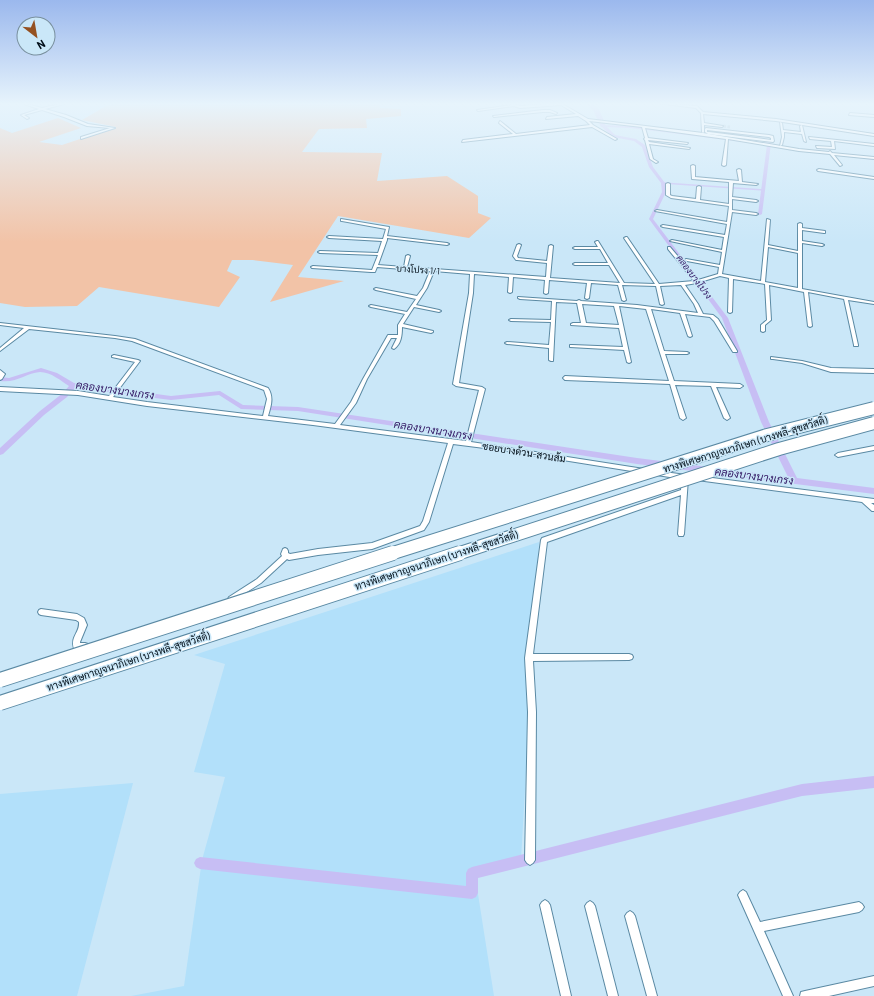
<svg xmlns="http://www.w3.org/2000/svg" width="874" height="996" viewBox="0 0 874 996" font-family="Barlow,Sarabun,sans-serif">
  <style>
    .built { fill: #b2e0fa }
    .green { fill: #f2c3a7 }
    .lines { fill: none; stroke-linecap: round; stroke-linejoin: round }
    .stream { stroke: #c7bef4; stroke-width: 1.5 }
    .canal { fill: #c7bef4; fill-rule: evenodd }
    .river { fill: #c7bef4; fill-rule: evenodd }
    .minor-tunnel { stroke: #acc6d6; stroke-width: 3; stroke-dasharray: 3 1.5; stroke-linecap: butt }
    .minor-casing { stroke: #5a89a3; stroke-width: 2 }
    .minor { fill: #fff; fill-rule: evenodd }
    .motorway-bridge-far1-casing { stroke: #5a89a3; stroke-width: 14; stroke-linecap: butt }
    .motorway-bridge-casing { stroke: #5a89a3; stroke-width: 16; stroke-linecap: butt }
    .motorway-bridge-far1 { stroke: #fff; stroke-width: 12 }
    .motorway-bridge { stroke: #fff; stroke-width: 14 }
    .labels { text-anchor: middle; stroke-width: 3; stroke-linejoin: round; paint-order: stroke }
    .far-street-label { font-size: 9px; fill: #000e18; stroke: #cae7f8 }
    .far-water-label { font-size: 9px; font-style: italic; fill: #321864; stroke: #cae7f8 }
    .street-label { font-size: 10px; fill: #000e18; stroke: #cae7f8 }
    .water-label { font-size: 11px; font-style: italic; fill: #321864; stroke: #cae7f8 }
  </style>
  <rect width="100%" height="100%" fill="#cae7f8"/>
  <g class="built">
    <polygon points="539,542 521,860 475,875 494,996 131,996 184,986 202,860 225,777 194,772 225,664 194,655"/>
    <polygon points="133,783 77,996 0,996 0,794"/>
  </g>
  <polygon class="green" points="118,103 379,103 380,108 401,109 401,116 366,119 367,128 319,129 302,152 382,153 377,181 447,176 478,196 478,213 491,218 469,238 338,216 298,277 344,281 270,302 293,265 253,260 232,260 227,271 240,277 219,307 99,287 77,306 25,307 0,303 0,128 12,133 58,118 81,128 39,142 62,145 116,127 82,120 106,106"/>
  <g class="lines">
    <polyline class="stream" points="663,183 764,190"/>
    <g class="canal">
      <path d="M602 125 631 126 771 143 762 214 760 215 758 214 767 145 631 128 607 127 615 135 636 139 645 145 653 167 665 183 666 192 653 219 728 318 769 422 797 478 874 488V494L637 464 298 411 241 409 219 395 171 400 75 388 67 397 44 415 3 454 0 455V448L40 411 63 393 69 386C61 381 51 372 40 372 26 373 18 383 0 381V377L9 378 41 368 57 373 74 383 171 396 220 391 243 405 298 407 637 458 788 477 761 422 722 318 649 219 662 192 661 183 649 167 642 147 634 141 613 137 602 127Z"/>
      <polygon points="852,155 874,158 874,160 853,157"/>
      <polygon points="874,776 874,788 802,796 478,878 478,893 476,897 472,899 200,869 196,867 194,863 196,859 200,857 466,886 466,873 468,869 472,867 802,784"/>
    </g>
    <polygon class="river" points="585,103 592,103 599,109 606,126 605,127 601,127 593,110"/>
    <polyline class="minor-tunnel" points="723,126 730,127"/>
    <g class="minor-casing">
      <g id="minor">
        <polygon points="21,103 23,103 42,108 64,103 64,104 45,109 66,115 88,124 115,128 81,139 81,137 110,128 87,126 64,117 42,110 24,115 29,118 27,119 21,115 39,109"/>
        <polygon points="509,103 511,103 520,106 561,103 588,119 703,133 799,149 829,152 830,151 832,153 874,157 874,159 834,155 842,165 840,166 830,154 799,151 728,139 726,165 724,166 722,165 726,139 645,128 648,138 688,143 687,144 648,140 649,142 690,148 689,149 649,144 653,159 658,162 656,163 650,159 645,140 644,139 645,138 642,127 589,121 593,125 617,139 615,140 592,127 462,142 463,140 513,134 499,123 500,121 516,134 590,125 586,121 578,116 546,119 547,117 576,114 561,105 520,108 514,106 478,111 477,110 512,105"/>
        <polygon points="657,103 661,103 697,106 703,112 776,119 874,134 874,136 776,121 703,114 704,123 723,126 722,127 704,125 704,132 703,133 702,132 701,113 696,108"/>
        <polygon points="543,110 550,110 557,113 556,114 550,112 543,112 494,117 493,116"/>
        <polygon points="850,113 874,115 874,117 849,115"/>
        <polygon points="780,122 782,123 783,130 801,132 800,126 802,125 806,142 804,141 802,134 784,132 784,137 782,145 780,146 782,137"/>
        <path d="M706 128 769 135 773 136 774 141 773 142 708 134 705 132V129ZM707 130 769 137 771 138V140L709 132H707Z"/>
        <polygon points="809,137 874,144 874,146 834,141 835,149 817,148 816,146 832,147 831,141 810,139"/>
        <path d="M693 165 695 166V177L739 181 737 170 739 169 741 170 742 182 758 184 756 185 733 183 732 197 756 200 758 201 756 202 732 199V210L756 213 758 214 756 215 732 212 722 274 761 281 767 219 770 220 768 245 798 251V224L800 223 802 224V228L825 231V233H824L802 230V241L822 244 824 245 822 246 802 243V289L874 302V304L848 300 858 345V346H854V345L844 299 808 292 812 326 810 327 808 326 804 292 769 285 771 320 765 325V331L763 332 761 331V325L767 320 765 284 733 279 732 312 730 313 728 312 729 278 720 276 697 283 685 285 698 304 703 314 713 315 718 319 737 351V352H733L714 321 710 317 685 314 692 336 690 337 688 336 680 313 651 309 664 351 687 352 689 353 687 354H665L674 381 740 384 743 386 740 388 716 387 730 418 727 420 724 418 711 386 675 385 686 418 683 420 680 418 670 384 565 380 563 378 565 376 669 381 646 309 619 306 631 362 629 363 627 362 624 350 570 347V345H572L623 347 619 328 571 325V324L573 323H581L577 303 556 302 553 361H551L549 360V348L507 344 505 343 507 342 549 345 551 322 511 321 509 320 511 319 551 320 552 301 520 299 518 298V297L577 301 579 300 581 301 637 305 698 313 694 304 681 285 660 286 664 304 662 305 660 304 656 286 622 285 626 300 624 301 622 300 618 285 591 283 589 298 587 299 585 298 587 283 549 280 548 293 546 294 544 293 545 280 513 277 512 292 510 293 508 292 509 277 474 274 473 293 459 383 482 387 485 389 471 442 644 469 647 471 646 472 644 473 500 450 453 444 429 522 424 530 372 549 318 555 289 560 287 559 261 583 231 602 229 601 228 599 229 597 257 579 282 556 281 554 283 549 285 548 287 549 288 551V553L290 554 318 549 372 543 420 526 423 521 448 443 313 425 147 406 78 395 0 391V387L78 391 109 396 135 362 112 357V356L114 355 138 360 140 361 113 397 147 402 263 416 267 399 264 390 132 341 115 338 29 329 0 351V348L24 328 0 325V323L115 336 135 339 268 388C274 397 271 406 268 416L335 424 351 402 363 379 388 335H398V325L405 314 371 307 369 306 371 305 407 312 416 299 376 290 374 289 376 288 417 296 423 288 430 271 407 269 405 270 403 269 377 267 375 272H371L312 268 311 267 313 266 372 270 378 255 320 253 318 252 320 251 378 253 382 241 329 238 327 237 329 236 383 239 386 229 342 221H341V219L389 227 387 236 447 243 449 244 447 245 387 238V240L378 265 404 267 406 256 408 255 410 256 407 267 546 277 547 263 517 260H516L513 256 517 245 519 244 521 245 517 256 518 258 547 261 549 246 551 245 553 246 550 278 620 283 609 265H575L573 264 575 263H608L600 249H575L573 248 575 247H598L595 242 597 241H598L624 283 655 284 624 238 626 237H627L659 284 694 281 668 249V247H670L698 280 718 274 719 267 687 261 685 260 686 259 720 265 722 252 670 241 672 240 722 250 724 237 663 227 661 226 663 225 725 235 727 224 655 211 657 210 727 222 729 206 671 198 666 195V184L668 183 670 184V195L672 196 696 199 697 187 699 186 701 187 700 200 729 204V182L692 179 691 166ZM768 247 798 253V288L765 282ZM434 271 470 274 469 293 453 384 456 386 479 390 466 441 340 425 356 403 367 379 391 338H397L392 348 394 349C401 344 402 336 402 327L431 333 433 332V331L403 324 414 307 439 312 441 311 439 310 416 305 427 288ZM582 304 614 306 619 325 586 323Z"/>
        <polygon points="819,169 874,177 874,179 818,171 817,170"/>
        <polygon points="771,357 802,361 831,368 874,369 874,373 831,372 802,363 773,359 771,359"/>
        <polygon points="0,370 5,374 2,379 0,380"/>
        <polygon points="874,446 874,450 838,457 835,455 838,453"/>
        <polygon points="655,471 657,471 686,475 689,477 688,479 684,534 683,536 679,536 678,534 681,495 547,542 533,654 629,654 632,655 633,657 632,659 629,660 533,661 536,712 535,860 533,863 530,865 527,863 525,860 528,712 525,658 541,540 542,538 681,490 682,479 657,475 655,475 654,473"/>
        <polygon points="695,476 697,476 874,499 874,503 871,503 874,505 874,511 872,511 862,502 697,480 695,480 694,478"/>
        <path d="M41 609 77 614 84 618 87 625 80 642V643H85L88 644 89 646 88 648 77 650 74 649C70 636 80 633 79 622L76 620 41 615 39 614 38 612 39 610Z"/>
        <polygon points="743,890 746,892 760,922 859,902 862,904 864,907 862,910 859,912 764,931 793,996 783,996 738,895 740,892"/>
        <polygon points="545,900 548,902 550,905 571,996 561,996 540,905 542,902"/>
        <polygon points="590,901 593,903 595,906 618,996 608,996 585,906 587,903"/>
        <polygon points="630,911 633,913 635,916 657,996 647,996 625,916 627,913"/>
        <polygon points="874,976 874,986 829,996 800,996 801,992 805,991"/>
      </g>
    </g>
    <use href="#minor" class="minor"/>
    <g class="motorway-bridge-far1-casing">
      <g id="motorway-bridge-far1">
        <polyline points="390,554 767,435 874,408"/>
        <polyline points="457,554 779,449 874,423"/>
      </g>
    </g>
    <g class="motorway-bridge-casing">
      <g id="motorway-bridge">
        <polyline points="0,680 393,553"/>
        <polyline points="0,703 460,553"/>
      </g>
    </g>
    <use href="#motorway-bridge-far1" class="motorway-bridge-far1"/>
    <use href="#motorway-bridge" class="motorway-bridge"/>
  </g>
  <linearGradient id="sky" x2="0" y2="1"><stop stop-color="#9bb8ed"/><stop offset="0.43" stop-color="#e7f4fc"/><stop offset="1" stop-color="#e7f4fc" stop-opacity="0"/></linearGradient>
  <rect width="874" height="242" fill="url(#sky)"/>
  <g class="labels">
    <g class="far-street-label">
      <text transform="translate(418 270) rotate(4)" y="3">บางโปรง 1/1</text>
    </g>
    <g class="far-water-label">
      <text transform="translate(694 277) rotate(53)" y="3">คลองบางโปรง</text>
    </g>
    <g class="street-label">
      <text transform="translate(745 444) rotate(-17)" y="4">ทางพิเศษกาญจนาภิเษก (บางพลี-สุขสวัสดิ์)</text>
      <text transform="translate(524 452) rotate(9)" y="4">ซอยบางด้วน-สวนส้ม</text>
      <text transform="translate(436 560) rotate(-18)" y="4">ทางพิเศษกาญจนาภิเษก (บางพลี-สุขสวัสดิ์)</text>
      <text transform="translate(128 661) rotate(-18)" y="4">ทางพิเศษกาญจนาภิเษก (บางพลี-สุขสวัสดิ์)</text>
    </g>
    <g class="water-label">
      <text transform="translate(115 390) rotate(8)" y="4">คลองบางนางเกรง</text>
      <text transform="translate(433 430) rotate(9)" y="4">คลองบางนางเกรง</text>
      <text transform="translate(754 476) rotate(7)" y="4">คลองบางนางเกรง</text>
    </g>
  </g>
  <g transform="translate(36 36) rotate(149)"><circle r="19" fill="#cae7f8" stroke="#79909e"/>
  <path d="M0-3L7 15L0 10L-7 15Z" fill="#945121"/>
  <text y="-6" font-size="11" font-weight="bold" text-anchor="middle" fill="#000e18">N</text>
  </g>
</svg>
